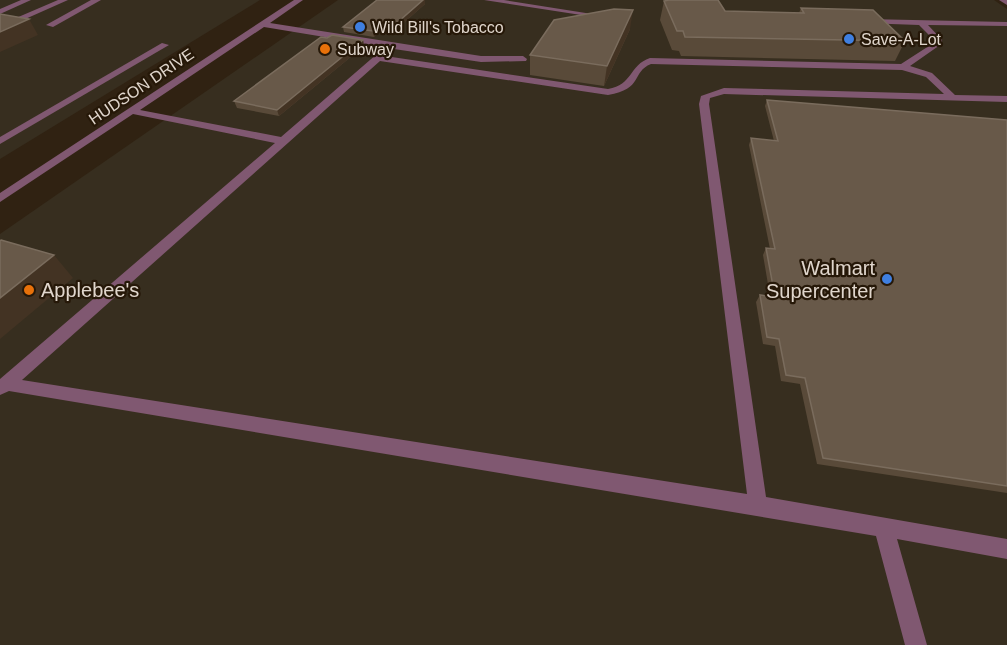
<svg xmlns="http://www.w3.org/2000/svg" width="1007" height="645" viewBox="0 0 1007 645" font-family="Arial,sans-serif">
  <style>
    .commercial { fill: #372e1f }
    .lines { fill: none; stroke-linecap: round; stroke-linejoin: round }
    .minor { fill: #805871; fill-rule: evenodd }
    .wall { fill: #594a39 }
    .shaded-wall { fill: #433323 }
    .building { fill: #685949; stroke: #7a6c5d; stroke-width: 1.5 }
    .shop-dot { fill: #3f7fe0; stroke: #261808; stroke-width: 2 }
    .food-dot { fill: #e8710a; stroke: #261808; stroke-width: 2 }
    .labels { text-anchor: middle; stroke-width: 4.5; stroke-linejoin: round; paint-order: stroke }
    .far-poi-label { font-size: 16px; fill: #e0d6cc; stroke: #261808; text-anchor: start }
    .far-street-label { font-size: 16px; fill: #e0d6cc; stroke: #261808 }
    .poi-label { font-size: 20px; fill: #e0d6cc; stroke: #261808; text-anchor: end }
  </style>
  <rect width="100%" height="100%" fill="#302212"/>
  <g class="commercial">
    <polygon points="0,0 260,0 0,159"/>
    <polygon points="338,0 994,0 1007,9 1007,645 0,645 0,234"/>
  </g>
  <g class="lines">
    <g class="minor">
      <polygon points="21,0 31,0 0,14 0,9"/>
      <polygon points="58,0 68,0 23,20 16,18"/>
      <polygon points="91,0 101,0 53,27 46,25"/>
      <path d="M294 0H303L270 23 481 56H523L527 59 526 61 481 62 394 49 385 56 608 89C633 85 629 65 650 58L901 64 932 44 934 40 919 25 863 23 862 21 866 19 1007 22V26L928 25 942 40 940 45 910 66 932 73 955 95 1007 96V102L724 94 710 98 709 104 766 497 1007 539V559L897 539 927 645H905L876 536 9 391 0 395V379L275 143 133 114 0 202V193ZM264 27 385 47 281 137 140 110ZM380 61 608 95C644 89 631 72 651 64L902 70 926 77 944 94 724 88 701 96 699 104 747 494 22 380Z"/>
      <polygon points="484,0 504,0 611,17 607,19"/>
      <polygon points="999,0 1007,0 1007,5"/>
      <polygon points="162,43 169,45 0,144 0,137"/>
    </g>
  </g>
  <g class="wall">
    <polygon points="377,0 425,0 425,4 390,35 379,33 374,37 344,32 343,27"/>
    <polygon points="664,1 725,11 799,13 801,8 905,41 895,61 681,56 679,51 672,50 660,20"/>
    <polygon points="630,29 604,86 530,75 530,55"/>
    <polygon points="327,38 363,40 364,46 279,116 237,108 234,101"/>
    <polygon points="767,100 1007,120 1007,493 817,464 800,384 781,381 775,346 763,344 756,302 760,295 770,296 763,255 766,248 770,249 749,145 751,138 774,141 765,106"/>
  </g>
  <g class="shaded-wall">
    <polygon points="423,0 425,0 425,4 390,35 390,29"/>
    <polygon points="633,10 630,29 604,86 607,66"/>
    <polygon points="29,19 38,35 0,52 0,32"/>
    <polygon points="378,27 379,33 374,37 373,31"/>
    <polygon points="363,40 364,46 279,116 277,110"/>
    <polygon points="54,255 73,278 0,339 0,298"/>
  </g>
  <g class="building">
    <polygon points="377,0 423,0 390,29 378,27 373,31 343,27"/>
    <polygon points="669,0 718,0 725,11 804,13 801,8 873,10 905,41 685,37 683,31 677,31 664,1"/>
    <polygon points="614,9 633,10 607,66 530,55 554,20"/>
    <polygon points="0,14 29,19 0,32"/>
    <polygon points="332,35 363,40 277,110 234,101 321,37 327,38"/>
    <polygon points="767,100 1007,120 1007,486 823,458 805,378 786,375 779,339 767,337 760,295 775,297 766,248 775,249 751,138 778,141"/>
    <polygon points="1,240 54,255 0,298 0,241"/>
  </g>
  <g class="shop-dot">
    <circle cx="360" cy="27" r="6"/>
    <circle cx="849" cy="39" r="6"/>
    <circle cx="887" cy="279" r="6"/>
  </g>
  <g class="food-dot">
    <circle cx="325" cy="49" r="6"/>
    <circle cx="29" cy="290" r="6"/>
  </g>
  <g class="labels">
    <g class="far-poi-label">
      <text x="372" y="33">Wild Bill's Tobacco</text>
      <text x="861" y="45">Save-A-Lot</text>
      <text x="337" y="55">Subway</text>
    </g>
    <g class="far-street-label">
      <text transform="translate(141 86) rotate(-34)" y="6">HUDSON DRIVE</text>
    </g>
    <g class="poi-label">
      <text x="875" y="275">Walmart<tspan x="875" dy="23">Supercenter</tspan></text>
      <text x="41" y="297" text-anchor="start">Applebee's</text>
    </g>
  </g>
</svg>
